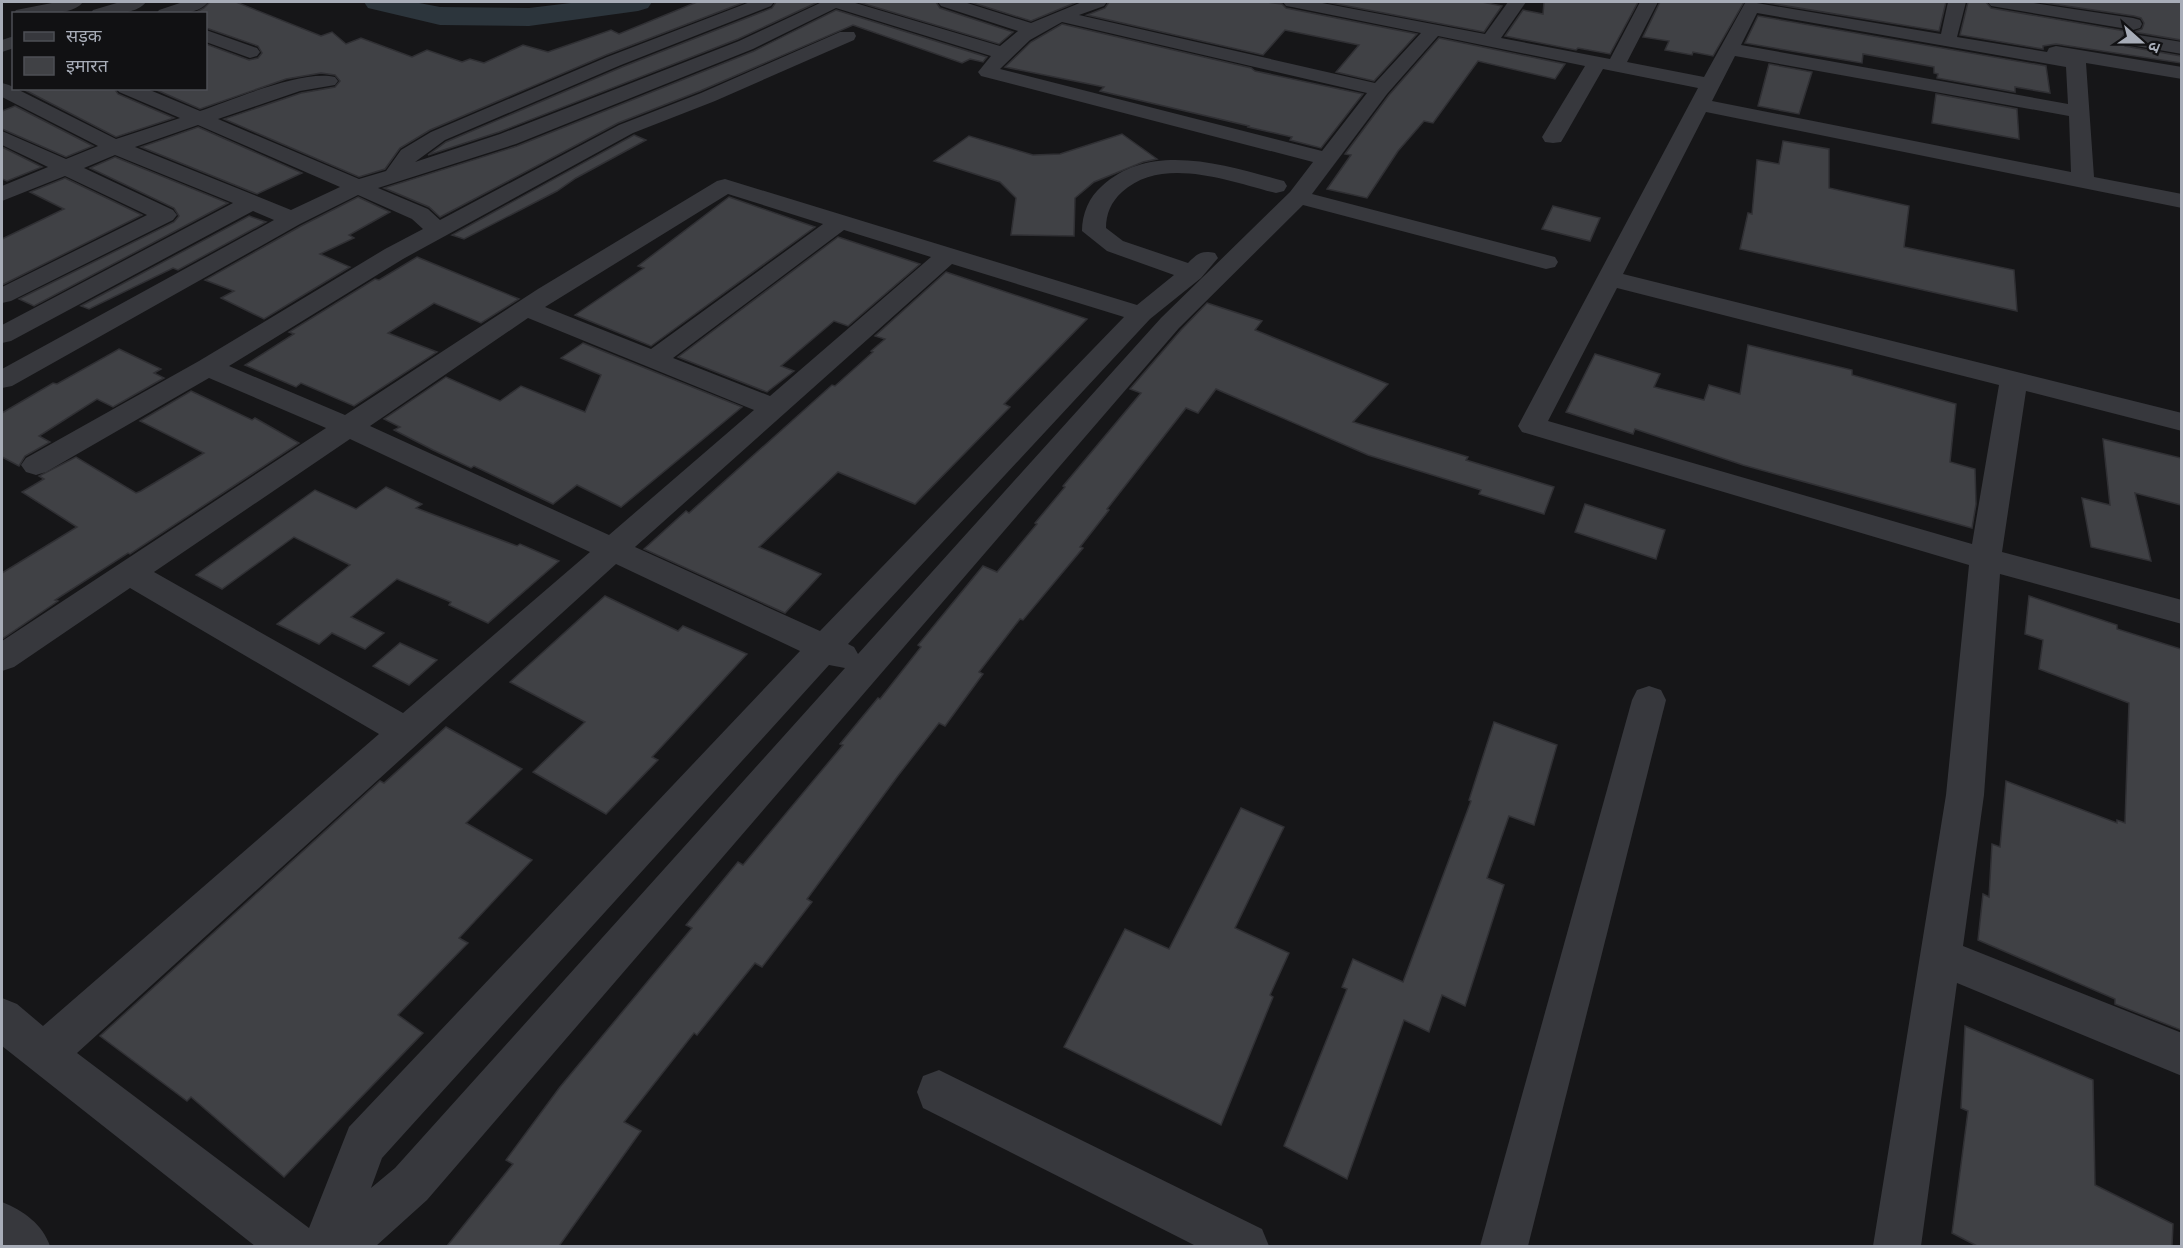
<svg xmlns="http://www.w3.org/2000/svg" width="2183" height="1248" viewBox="0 0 2183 1248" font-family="'Public Sans','Noto Sans Devanagari',sans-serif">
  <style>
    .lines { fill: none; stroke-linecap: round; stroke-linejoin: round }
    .river { fill: #2c353c; fill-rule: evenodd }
    .building { fill: #404145; stroke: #303034; stroke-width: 1.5 }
    .minor { fill: #37383d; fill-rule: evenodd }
  </style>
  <rect width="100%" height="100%" fill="#161618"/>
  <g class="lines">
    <polygon class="river" points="364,2 414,2 440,7 529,8 579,2 652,2 648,8 638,11 529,26 440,25 368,8"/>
  </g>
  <g class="building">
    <polygon points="210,2 236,2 321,36 332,32 346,44 361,38 412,57 427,50 462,62 470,59 484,63 523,45 548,52 611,30 619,34 697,2 745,2 606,55 430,130 400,148 385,169 359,177 224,119 301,93 335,87 340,81 335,75 321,73 286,79 200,109 152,88 206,88 206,44 249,60 258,58 262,53 258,46 206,28 206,14 193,14 204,8"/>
    <polygon points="776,2 818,2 738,39 499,132 428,155 446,142 622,67 772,8"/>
    <polygon points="858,2 936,2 940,8 1013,32 999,44"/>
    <polygon points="970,2 1077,2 1031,21"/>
    <polygon points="1109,2 1267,2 1282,4 1286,8 1417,34 1374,81 1336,72 1359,45 1285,30 1263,55 1087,15 1105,8"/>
    <polygon points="1326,2 1482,2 1502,6 1484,32"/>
    <polygon points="1544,2 1638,2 1610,54 1578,48 1576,50 1505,36 1523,10 1543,14"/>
    <polygon points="1660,2 1744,2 1713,56 1693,52 1692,55 1665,50 1669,41 1643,37"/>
    <polygon points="1762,2 1946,2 1939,31"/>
    <polygon points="1968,2 1986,2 1991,8 2131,32 2124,34 2121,39 2125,46 2181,56 2181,63 2056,44 2043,46 2043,49 1960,35"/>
    <polygon points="2039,2 2181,2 2181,40 2134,32 2142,29 2144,23 2141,18 2134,16"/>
    <polygon points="836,10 987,57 983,62 970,59 962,63 853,25 700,91 618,123 440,217 429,207 384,188 517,146 754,51"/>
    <polygon points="1758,16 2046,66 2050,93 2015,87 2015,92 1937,78 1938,74 1934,73 1934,67 1863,54 1862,63 1745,43"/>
    <polygon points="1062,24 1251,68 1255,71 1363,94 1321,148 1290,140 1292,137 1248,127 1249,126 1100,91 1104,87 1005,67 1031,42"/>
    <polygon points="1439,38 1565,64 1555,79 1478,61 1433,123 1424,121 1398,151 1367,198 1327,189 1351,155 1345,154 1389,95"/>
    <polygon points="1769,64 1812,72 1799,114 1758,106"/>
    <polygon points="21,88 114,88 118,94 174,118 116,137"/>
    <polygon points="1936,94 2017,109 2019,139 1932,123"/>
    <polygon points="15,106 93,146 66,157 2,129 2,111"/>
    <polygon points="198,127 302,173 257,194 141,147"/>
    <polygon points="1122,134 1157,159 1143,162 1094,182 1075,198 1074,236 1011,235 1016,198 1000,182 934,161 969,136 1033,155 1060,154"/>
    <polygon points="634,135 646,140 576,178 557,191 464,239 452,235"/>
    <polygon points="1783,141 1829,149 1829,188 1909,206 1904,247 2014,270 2017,311 1740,249 1748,213 1752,214 1757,160 1779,164"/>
    <polygon points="2,147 42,167 7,181 2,179"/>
    <polygon points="115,157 228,203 34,306 19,299 174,222 179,216 174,208 90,168"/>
    <polygon points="65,178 142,215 2,285 2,239 64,209 30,192"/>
    <polygon points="358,197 390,212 349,235 354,238 320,254 350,267 264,319 221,298 234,291 205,280 301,226"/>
    <polygon points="729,197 815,227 651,346 575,315 644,268 638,266"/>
    <polygon points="1553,206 1600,218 1590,241 1542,229"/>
    <polygon points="249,216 266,222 178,270 173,268 89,309 81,306"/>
    <polygon points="838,237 920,264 848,326 834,321 781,366 794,371 767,392 678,357"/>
    <polygon points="417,257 519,299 481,323 434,303 388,333 437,352 354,406 301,383 296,387 245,365 294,334 289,332 375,279 379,280"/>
    <polygon points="946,272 1087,319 1004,404 1010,407 915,504 838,472 759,547 821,574 785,613 644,549 686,511 689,513 832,385 835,386 873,352 871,351 885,339 875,336"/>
    <polygon points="1207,303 1262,321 1255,330 1388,384 1353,422 1468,457 1466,460 1554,487 1544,514 1479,494 1481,490 1368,455 1216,389 1198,413 1186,408 1107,509 1109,510 1080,547 1083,548 1023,620 1020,619 979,672 983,674 945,726 939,723 897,777 807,899 812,902 762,967 755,963 697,1035 694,1033 624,1122 641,1131 559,1246 447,1246 513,1164 506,1160 560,1087 692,928 686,925 738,862 743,865 843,745 840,744 878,698 880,699 921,647 918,645 983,566 997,572 1037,524 1035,523 1065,487 1063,486 1141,393 1130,389 1181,330"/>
    <polygon points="583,343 742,407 621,507 577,485 553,504 474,466 471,468 433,450 394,430 400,427 384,419 446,377 500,401 521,386 585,412 601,375 561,358"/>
    <polygon points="1748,345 1852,370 1852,375 1956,404 1950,462 1975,469 1976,504 1972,528 1743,465 1635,429 1633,434 1566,412 1595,354 1660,374 1654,387 1704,400 1709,385 1740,394"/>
    <polygon points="119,349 161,369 154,373 164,378 113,407 97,399 39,436 50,442 25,456 19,466 2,457 2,413 53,383 57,384"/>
    <polygon points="191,391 252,420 255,418 299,443 130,554 128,553 55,600 58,601 2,639 2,573 77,527 22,492 44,479 39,476 76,457 136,493 141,491 204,453 140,421"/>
    <polygon points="2103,439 2181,458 2181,505 2135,493 2151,561 2091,547 2082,498 2110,505"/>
    <polygon points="386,487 422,504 416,508 517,546 520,544 559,561 488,623 449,605 451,602 397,579 351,617 384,633 365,649 332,633 319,644 277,624 350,565 294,537 222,589 196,575 315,490 356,509"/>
    <polygon points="1585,504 1665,530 1656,559 1575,532"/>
    <polygon points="605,596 678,631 683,626 747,654 652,757 658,760 606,814 533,772 585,722 510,682"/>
    <polygon points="2029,596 2117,625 2117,629 2181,649 2181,1030 2115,1004 2115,999 1978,940 1983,894 1989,897 1992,844 2000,847 2006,781 2117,823 2117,820 2125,823 2129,703 2039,669 2043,640 2025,634"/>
    <polygon points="400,643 437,660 409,685 373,666"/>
    <polygon points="1494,722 1557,745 1534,825 1509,816 1487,878 1504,885 1465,1006 1442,995 1429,1032 1404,1020 1347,1179 1284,1146 1347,989 1342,987 1353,959 1403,982 1471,801 1469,800"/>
    <polygon points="446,727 522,769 466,823 532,860 459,938 468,943 398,1015 423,1033 284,1177 191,1097 187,1101 100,1036 380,781 384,783"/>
    <polygon points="1241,808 1284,827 1235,928 1289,953 1270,995 1273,997 1221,1125 1064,1047 1125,929 1169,949"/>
    <polygon points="1965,1026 2093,1080 2095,1185 2173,1224 2172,1246 1977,1246 1952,1233 1968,1111 1961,1108"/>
  </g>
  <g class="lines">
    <g class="minor">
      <path d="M57 2H83C70 19 29 11 13 14L16 10Z"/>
      <path d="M120 2H146C135 16 106 14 90 14L93 10Z"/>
      <path d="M183 2H208C197 16 172 14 156 14L159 10Z"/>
      <path d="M750 2H774L771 6 621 65 445 140 415 162 500 134 739 41 822 2H852L1000 46 1018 31 941 6 938 2H964L1031 23 1082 2H1107L1104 6 1079 15 1375 83 1421 33 1292 7 1286 6 1283 2H1317L1485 34 1508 2H1526L1501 38 1610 59 1640 2H1658L1627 62 1704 77 1745 3 1751 2 1941 34 1948 2H1966L1957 37 2047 52 2049 48 2056 46 2182 67V79L2086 63 2094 177 2182 194V208L1706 112 1623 274 2182 413V431L2026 391 2002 552 2182 600V624L2000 574 1984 795 1963 946 2182 1033V1076L1957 983 1921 1246H1873L1946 795 1969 565 1522 432 1518 426 1698 88 1603 69 1564 137 1561 142 1553 143 1545 142 1542 137 1585 66 1438 36 1387 94 1312 194 1555 257 1558 262 1555 267 1546 269 1303 205 1179 328 427 1200 376 1246H255L2 1046V998L17 1004 43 1026 379 734 130 588 14 667 2 671V641L326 428 209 378 46 472 36 475 26 472 21 465 26 458 199 361 385 249 423 229 412 219 358 195 300 224 12 386 2 388V369L274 220 253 211 11 341 2 343V325L233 203 115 155 84 168 173 210 177 215 173 220 11 301 2 303V287L147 215 65 176 2 201V186L48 167 2 145V131L66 159 98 146 2 97V83L9 85 116 139 180 118 119 92 116 88H145L200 111C232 100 303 69 335 77L338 81 335 85 300 91 218 119 359 179 386 171 401 150 431 132 607 57ZM836 8 991 56 978 72 981 76 1313 162 1290 192 1161 318 858 654 854 647 848 644 1150 319 1201 278 1218 258 1215 253C1201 250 1197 254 1188 263L1123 241 1106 228C1106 214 1111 202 1122 192 1162 155 1229 181 1276 193L1284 191 1287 186 1284 181C1227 166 1152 140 1102 186 1089 197 1082 214 1082 231L1107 251 1174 275 1137 305 725 179 717 181 538 289 345 415 229 366 403 259 633 133 715 101 854 40 856 36 854 32H840L701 93 619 125 440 220 428 209 378 188 516 144 753 49ZM1757 13 2066 67 2068 104 1741 45ZM1062 22 1367 93 1322 151 1000 69 1030 40ZM1735 56 2069 116 2071 172 1712 101ZM198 125 340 187 291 210 135 147ZM728 194 823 224 651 349 545 307ZM844 230 931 257 770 396 673 358ZM952 264 1124 317 820 631 635 547ZM1617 288 1999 385 1972 544 1548 421ZM528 318 754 410 609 535 370 426ZM350 439 590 552 403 713 154 572ZM616 564 800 651 349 1127 309 1228 77 1053ZM829 665 845 668 395 1168 371 1188 382 1158Z"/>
      <polygon points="1988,2 2027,2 2133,18 2140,20 2142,24 2140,28 2133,30 1997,7 1991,6"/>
      <polygon points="206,30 257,48 260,52 257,56 250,58 206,42"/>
      <polygon points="2132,34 2182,42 2182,54 2125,44 2123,40 2125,36"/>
      <polygon points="14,36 14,48 2,52 2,40"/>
      <polygon points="1649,686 1661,690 1666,700 1528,1246 1480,1246 1632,700 1637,690"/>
      <polygon points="939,1070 1262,1229 1269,1246 1196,1246 923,1108 917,1092 923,1076"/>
      <path d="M2 1202C24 1211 42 1224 50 1246H2Z"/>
    </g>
  </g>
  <rect width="2183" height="1248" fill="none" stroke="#a8adb8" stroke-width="6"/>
  <rect x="12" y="12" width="195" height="78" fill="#111113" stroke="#4d4f55" stroke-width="1.5"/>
  <rect x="24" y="32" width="30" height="9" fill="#37383d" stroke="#4d4f55" stroke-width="1.5"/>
  <text x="66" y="42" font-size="18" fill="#a8adb8">सड़क</text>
  <rect x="24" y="57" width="30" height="18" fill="#404145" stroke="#4d4f55" stroke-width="1.5"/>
  <text x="66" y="72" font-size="18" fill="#a8adb8">इमारत</text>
  <g transform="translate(2141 42) rotate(111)" stroke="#111113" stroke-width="4.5" paint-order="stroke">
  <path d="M0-4.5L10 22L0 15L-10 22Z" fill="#a8adb8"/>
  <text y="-9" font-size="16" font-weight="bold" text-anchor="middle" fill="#a8adb8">उ</text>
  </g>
</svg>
